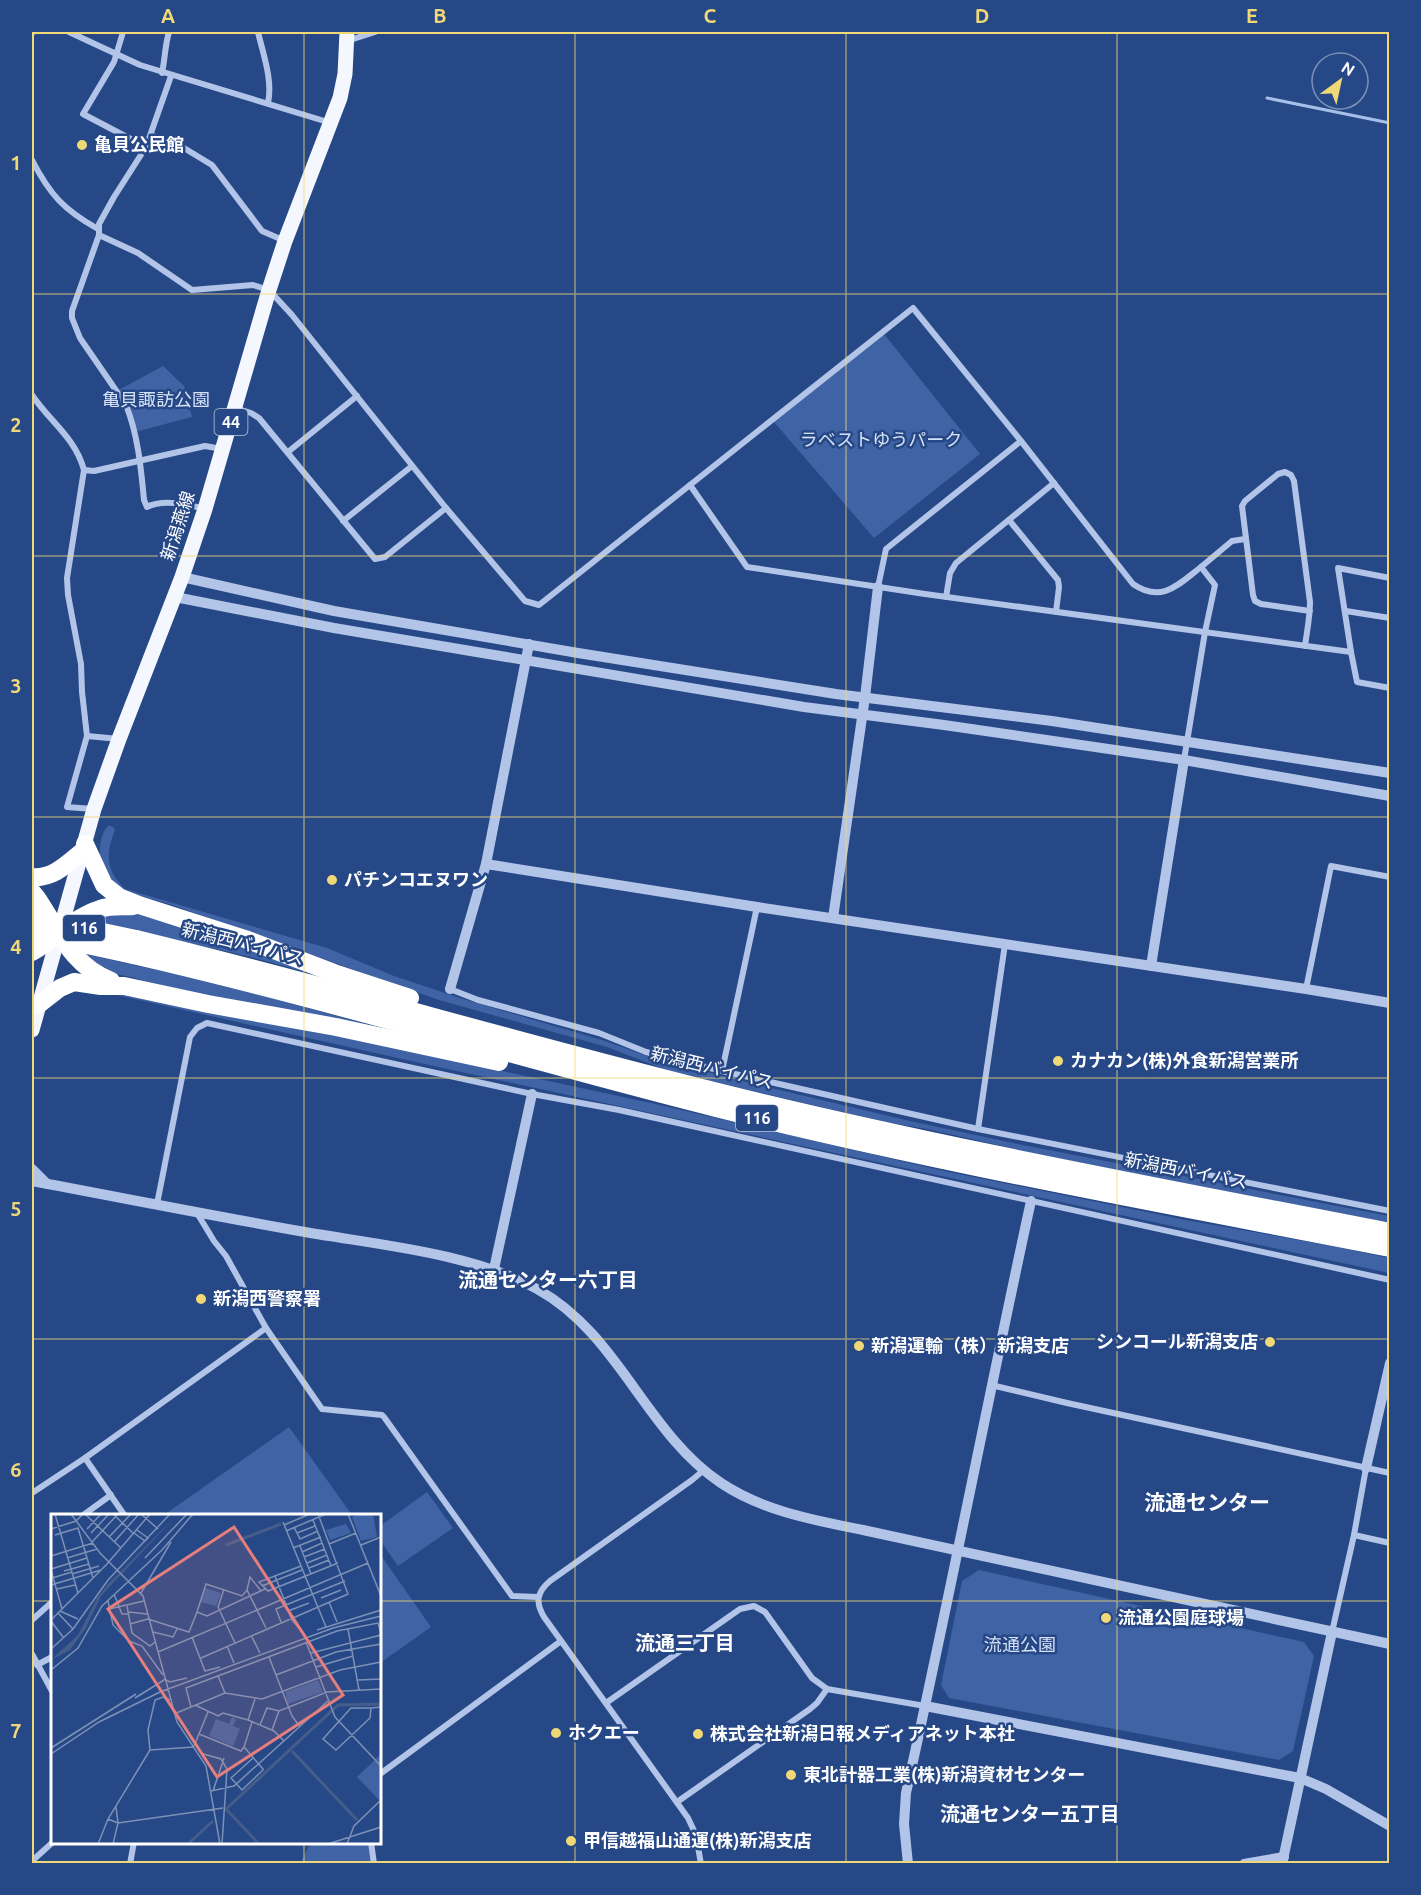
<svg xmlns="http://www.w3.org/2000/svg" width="1421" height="1895" viewBox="0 0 1421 1895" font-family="Ubuntu,'Noto Sans JP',sans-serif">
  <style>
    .green { fill: #3f63a4 }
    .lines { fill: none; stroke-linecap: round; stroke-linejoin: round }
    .stream { stroke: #a6bfe8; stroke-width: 3 }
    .minor { stroke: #b2c5e8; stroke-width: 6 }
    .tertiary { stroke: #b2c5e8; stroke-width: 10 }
    .primary { stroke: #f4f7fe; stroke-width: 15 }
    .motorway { stroke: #fff; stroke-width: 18 }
    .motorway-bridge { stroke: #fff; stroke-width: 18 }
    .grid { fill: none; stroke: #f0d877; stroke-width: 1.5; stroke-opacity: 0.55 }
    .poi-dot { fill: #f0d877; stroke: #274886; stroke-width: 2 }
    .labels { text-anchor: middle; stroke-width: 5; stroke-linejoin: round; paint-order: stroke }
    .shield { fill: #274886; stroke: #bec8db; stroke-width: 1.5 }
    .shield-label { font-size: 16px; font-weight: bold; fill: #fff }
    .poi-label { font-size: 18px; font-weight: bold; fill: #fff; stroke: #274886; text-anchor: start }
    .park-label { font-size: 18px; fill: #d5e1f6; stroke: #274886 }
    .street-label { font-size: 18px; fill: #fff; stroke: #274886 }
    .neighbourhood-label { font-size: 20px; font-weight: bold; fill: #fff; stroke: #274886 }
    .quarter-label { font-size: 21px; font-weight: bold; fill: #fff; stroke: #274886 }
    .inset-river { fill: none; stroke: #455d8a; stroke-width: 3 }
    .inset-road { fill: none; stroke: #7d91b6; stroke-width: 1.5 }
    .view { fill: #e67e7e; fill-opacity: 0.15; stroke: #e67e7e; stroke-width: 3 }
    .inset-edge { fill: none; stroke: #fff; stroke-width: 3 }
    .neatline { fill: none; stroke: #f0d877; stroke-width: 2 }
    .grid-label { font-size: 20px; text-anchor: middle; font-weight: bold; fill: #f0d877 }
  </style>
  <rect width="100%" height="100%" fill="#274886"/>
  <g class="green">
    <polygon points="884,334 980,454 874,538 774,422"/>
    <polygon points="163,366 184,386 192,417 135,432 117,391"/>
    <path d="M109 825 113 827 115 830C105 854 106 871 125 889L327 948 394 976 463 999 605 1041 650 1057 742 1081 910 1121 1023 1145 1389 1216V1223L1036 1154 927 1129 885 1122 669 1071 607 1047 439 1000 169 904 122 891 100 873C100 858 97 836 109 825Z"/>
    <polygon points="120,908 160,917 353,985 251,957 85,919"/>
    <polygon points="81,953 219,984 403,1034 169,990 135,978 102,971"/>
    <polygon points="77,986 194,1009 280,1023 660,1105 944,1171 1191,1221 1332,1246 1389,1258 1389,1273 429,1065"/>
    <polygon points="289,1427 352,1515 164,1515"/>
    <polygon points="427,1492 453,1528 398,1566 380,1540 380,1526"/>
    <polygon points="380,1554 431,1627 380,1663"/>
    <polygon points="979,1570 1304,1642 1314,1656 1293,1751 1279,1760 949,1698 941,1685 962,1581"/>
    <polygon points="311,1842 370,1843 373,1864 300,1864"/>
  </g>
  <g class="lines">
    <polyline class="stream" points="1267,98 1390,123"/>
    <g class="minor">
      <polyline points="69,32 140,65 331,123"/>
      <polyline points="123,32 114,62 83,114 146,147"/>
      <path d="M258 32C263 54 273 80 268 103"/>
      <polyline points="32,33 32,32"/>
      <polyline points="347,41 375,32"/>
      <path d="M162 73C165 59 165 45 169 32"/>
      <path d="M171 76 146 147 114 197 99 224V235L72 311V318L80 338 126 405C138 435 141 468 144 500L147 507C162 499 189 504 204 509"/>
      <polyline points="151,135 184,148 212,165 262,231 285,241"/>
      <path d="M32 160C50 195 64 210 98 229"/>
      <polyline points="99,235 138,253 192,290 253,285 269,290 292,315 446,508 525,601 539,605 690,485 747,567 925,594 1351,652"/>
      <path d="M32 395C50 422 75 437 84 470L67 578 68 595 81 664 82 692 87 736 67 807 93 809"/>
      <polyline points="235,408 251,413 259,418 375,559 385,557 446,508"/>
      <polyline points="288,452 357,396"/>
      <polyline points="84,470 94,471 205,446 222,449"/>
      <path d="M690 485 913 308 1021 441 1133 584C1162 604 1179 584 1201 567L1215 585 1205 632 1184 760"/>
      <polyline points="1009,520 1058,580 1059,587 1056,612"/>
      <polyline points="343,521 412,466"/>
      <polyline points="1201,567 1232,541 1245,539"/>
      <polyline points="1390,578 1338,568 1351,652 1357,682 1390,688"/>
      <polyline points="878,587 886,549 1021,441"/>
      <polyline points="946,597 950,573 956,563 1054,483"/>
      <polyline points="1346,611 1390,618"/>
      <path d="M1305 646C1307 631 1310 617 1310 602L1294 481 1291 475 1285 472 1278 474 1245 501 1242 506 1253 595 1255 601 1261 604 1310 611"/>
      <polyline points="87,736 119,739"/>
      <polyline points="450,989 478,1000 599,1033 646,1052 722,1071 978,1129 1390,1211"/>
      <polyline points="1306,989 1331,866 1390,877"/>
      <polyline points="722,1071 757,907"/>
      <polyline points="978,1129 1005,944"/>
      <polyline points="157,1204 190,1037 197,1028 207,1023 532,1094 619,1110 1390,1280"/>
      <polyline points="197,1213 214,1241 226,1256 266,1328 322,1409 382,1415 384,1417 512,1596 538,1597"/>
      <polyline points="991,1385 1067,1403 1390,1473"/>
      <polyline points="85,1458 125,1516"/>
      <polyline points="32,1493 85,1458 266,1328"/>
      <polyline points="82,1516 111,1495"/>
      <polyline points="1354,1535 1390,1543"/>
      <polyline points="32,1620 52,1602"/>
      <polyline points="1332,1632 1354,1535 1366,1468"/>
      <polyline points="32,1654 52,1691"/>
      <polyline points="37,1665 52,1657"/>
      <polyline points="606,1703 740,1609 754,1606 765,1612 812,1678 827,1689 925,1706"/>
      <polyline points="380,1774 561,1641"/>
      <polyline points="677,1802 810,1709 817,1703 827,1689"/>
      <polyline points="371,1842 374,1864"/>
      <polyline points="32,1861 53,1842"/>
      <polyline points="130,1864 134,1842"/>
      <path d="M701 1864 696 1835 688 1818 544 1617C535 1602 537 1592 550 1581L692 1480 704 1470"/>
    </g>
    <g class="tertiary">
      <polyline points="182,577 334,611 578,653 836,694 1052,721 1390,773"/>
      <polyline points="175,597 334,628 804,707 944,725 1184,760 1390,796"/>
      <polyline points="486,864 757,907 1306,989 1390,1003"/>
      <polyline points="833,918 865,697 878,587"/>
      <polyline points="1151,966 1184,760"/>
      <polyline points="450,989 486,864 529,644"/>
      <polyline points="32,1169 47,1184"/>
      <path d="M32 1181C123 1198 214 1216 305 1232 379 1245 472 1253 537 1289 619 1334 645 1432 721 1483 763 1511 813 1520 863 1530L1390 1644"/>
      <polyline points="494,1269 532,1094"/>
      <polyline points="1366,1468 1390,1363"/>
      <polyline points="925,1706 1300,1778 1326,1789 1390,1826"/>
      <path d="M908 1864 904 1824 906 1793C950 1596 988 1398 1031 1201"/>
      <polyline points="1244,1864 1284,1857"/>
      <polyline points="1282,1864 1332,1632"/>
    </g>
    <polyline class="primary" points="32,1030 94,809 119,739 182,577 205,509 269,290 285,241 340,98 345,74 347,32"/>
    <g class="motorway">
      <polyline points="85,844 104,885 119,897 139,905 245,939 334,973 410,998"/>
      <path d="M32 877C53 879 67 864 83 851"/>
      <path d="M32 892 37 898C59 931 72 966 111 981"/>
      <path d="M136 939C331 986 523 1044 718 1092 940 1147 1165 1188 1390 1232"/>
      <path d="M32 952C55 939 74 917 100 909 111 905 122 907 133 906"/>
      <path d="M133 955C329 1000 521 1059 716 1108 939 1164 1165 1204 1390 1248"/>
      <polyline points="38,1005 60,988 74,982 101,986 124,986 208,1004 336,1027 499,1062"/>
    </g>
    <g class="motorway-bridge">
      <polyline points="32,917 136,939"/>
      <polyline points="32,933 133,955"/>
    </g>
  </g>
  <path class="grid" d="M304 32V1516M575 32V1864M846 32V1864M1117 32V1864M32 294H1390M32 556H1390M32 817H1390M32 1078H1390M32 1339H1390M32 1601H52M380 1601H1390M304 1842V1864"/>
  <g class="poi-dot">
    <circle cx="82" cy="145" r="6"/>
    <circle cx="332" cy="880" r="6"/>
    <circle cx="1058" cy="1061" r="6"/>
    <circle cx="201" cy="1299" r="6"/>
    <circle cx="1270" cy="1342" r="6"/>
    <circle cx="859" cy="1346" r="6"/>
    <circle cx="1106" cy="1618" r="6"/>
    <circle cx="556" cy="1733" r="6"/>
    <circle cx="698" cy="1734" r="6"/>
    <circle cx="791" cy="1775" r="6"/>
    <circle cx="571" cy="1841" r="6"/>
  </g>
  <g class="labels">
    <g class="shield">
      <rect x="214.5" y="409" width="33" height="26" rx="4.5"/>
      <rect x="63" y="915" width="42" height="26" rx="4.5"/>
      <rect x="736" y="1105" width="42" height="26" rx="4.5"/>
    </g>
    <g class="shield-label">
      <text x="231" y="428">44</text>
      <text x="84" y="934">116</text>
      <text x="757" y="1124">116</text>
    </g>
    <g class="poi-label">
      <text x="94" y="151">亀貝公民館</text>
      <text x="344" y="886">パチンコエヌワン</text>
      <text x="1070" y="1067">カナカン(株)外食新潟営業所</text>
      <text x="213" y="1305">新潟西警察署</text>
      <text x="1258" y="1348" text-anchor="end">シンコール新潟支店</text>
      <text x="871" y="1352">新潟運輸（株）新潟支店</text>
      <text x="1118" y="1624">流通公園庭球場</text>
      <text x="568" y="1739">ホクエー</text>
      <text x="710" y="1740">株式会社新潟日報メディアネット本社</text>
      <text x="803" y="1781">東北計器工業(株)新潟資材センター</text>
      <text x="583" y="1847">甲信越福山通運(株)新潟支店</text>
    </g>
    <g class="park-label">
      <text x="156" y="406">亀貝諏訪公園</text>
      <text x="881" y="446">ラベストゆうパーク</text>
      <text x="1020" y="1651">流通公園</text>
    </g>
    <g class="street-label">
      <text transform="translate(178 526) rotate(-72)" y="6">新潟燕線</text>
      <text transform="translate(243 944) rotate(14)" y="6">新潟西バイパス</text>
      <text transform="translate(712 1068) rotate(14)" y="6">新潟西バイパス</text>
      <text transform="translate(1186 1171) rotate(11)" y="6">新潟西バイパス</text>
    </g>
    <g class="neighbourhood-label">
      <text x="548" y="1287">流通センター六丁目</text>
      <text x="685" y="1650">流通三丁目</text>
      <text x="1030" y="1821">流通センター五丁目</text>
    </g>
    <g class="quarter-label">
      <text x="1207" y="1510">流通センター</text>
    </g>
  </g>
  <g transform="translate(51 1514)">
    <rect width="330" height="330" fill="#274886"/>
    <path d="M308 0H322L326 23 310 27 301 3ZM295 10 300 19 279 26 275 16ZM154 74 170 79 165 92 150 88ZM267 166 272 178 237 190 234 178ZM181 203 185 205 182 212 189 215 182 232 158 222 165 205 178 210ZM330 240V285L328 286 306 263Z" fill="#3f63a4"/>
    <path d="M127 0 50 82 35 114 19 136 0 146 27 121 46 84 57 70Z" fill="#455d8a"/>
    <path class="inset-river" d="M175 31 230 10M241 237 306 306M174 296 287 191 330 190M176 296 208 330M137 330 162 307"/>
    <path class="inset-road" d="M4 0 27 79M20 0 49 39 92 82 126 208 155 252 169 330M34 0 70 34M62 0 83 20M90 0 107 15M297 0 330 82M262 6 280 52M232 8 275 113M233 11 259 0M243 13 249 25 267 17M0 15 25 7 32 0M36 15 50 0M235 17 275 0M40 19 58 0M83 19 94 27 97 24 86 16M246 19 264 12M4 21 27 14 42 64M58 23 80 0M41 28 67 0M63 28 88 0M278 30 305 19M310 31 330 23M249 32 260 60M242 34 270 23M251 38 271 29M0 42 42 29M253 43 274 35M16 44 46 35M94 44 136 0M256 49 276 41M250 52 208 68 217 77 287 49M258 54 278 46M0 55 36 44M0 56 11 95M13 57 38 50M21 60 48 52M224 62 241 106 254 121M1 64 21 58M0 71 50 56M211 72 251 56M6 75 24 71M173 75 167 93 184 129M196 76 199 63 210 77M90 79 120 28M63 80 71 100H78M270 84 290 76M57 87 62 111 78 127 91 132 112 161M278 88 286 108M76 92 81 119 99 132 104 128M58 95 93 87M9 97 27 105M237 97 258 89M78 98 96 100M146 98 155 70 191 82 196 76 215 114M7 99 22 115M0 106 56 50 99 0M0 107 12 123M230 108 225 95 294 67M79 110 97 105 138 118 146 98 156 102 214 75M297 115 308 176M266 116 330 96M102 118 122 123 126 115M200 121 209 139M141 123 154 157 169 153M255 128 284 203 330 252M176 132 183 149M0 135 22 115 57 66 119 0M107 138 317 49M260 139 330 121M218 143 241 202 249 213M150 144 297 80 267 0M265 153 302 142M0 156 27 134 51 92 111 36 142 0M225 161 285 138 330 130M167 162 174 179M113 165 119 168 136 164M307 166 330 165M84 184 113 166M144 191 167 202 172 199 197 206 223 217 233 227M140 193 135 174 286 117 327 109 330 119M320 194 319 204 285 236 272 225 300 194H320L330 193M123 200 174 179 211 185 289 156 330 148M197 206 204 185M201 208 193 233 212 255V256L191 276 180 264 202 244M209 211 216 194 228 197 276 178 330 175M221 216 228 197M148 220 190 237 193 233M143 232 157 198M0 234 85 180M99 236 143 233M149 239 170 245 176 255 171 330M0 240 48 208 109 178 282 114 330 102M160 277 183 272 278 186M162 277 173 244M57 305 67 309 172 294M47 330 57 305 99 236 97 216 104 186 112 183 119 186M62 330 67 309 65 293M277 330 330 313M296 330 303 312 330 286"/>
    <path class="view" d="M183 13 292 181 166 263 57 95Z"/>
    <rect width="330" height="330" class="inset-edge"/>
  </g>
  <rect width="1421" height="1895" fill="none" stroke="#274886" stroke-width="66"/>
  <g transform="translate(1340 81) rotate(33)"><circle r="28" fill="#274886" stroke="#7d91b6" stroke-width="1.5"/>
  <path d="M0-4.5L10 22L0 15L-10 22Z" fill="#f0d877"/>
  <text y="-9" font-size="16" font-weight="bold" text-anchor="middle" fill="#ffffff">N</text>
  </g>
  <rect x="33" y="33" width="1355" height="1829" class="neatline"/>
  <g class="grid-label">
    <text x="168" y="23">A</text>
    <text x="440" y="23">B</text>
    <text x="710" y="23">C</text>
    <text x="982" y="23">D</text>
    <text x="1252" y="23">E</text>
    <text x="16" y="170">1</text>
    <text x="16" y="432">2</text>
    <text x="16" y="693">3</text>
    <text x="16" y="954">4</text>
    <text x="16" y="1216">5</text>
    <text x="16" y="1477">6</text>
    <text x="16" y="1738">7</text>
  </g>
</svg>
